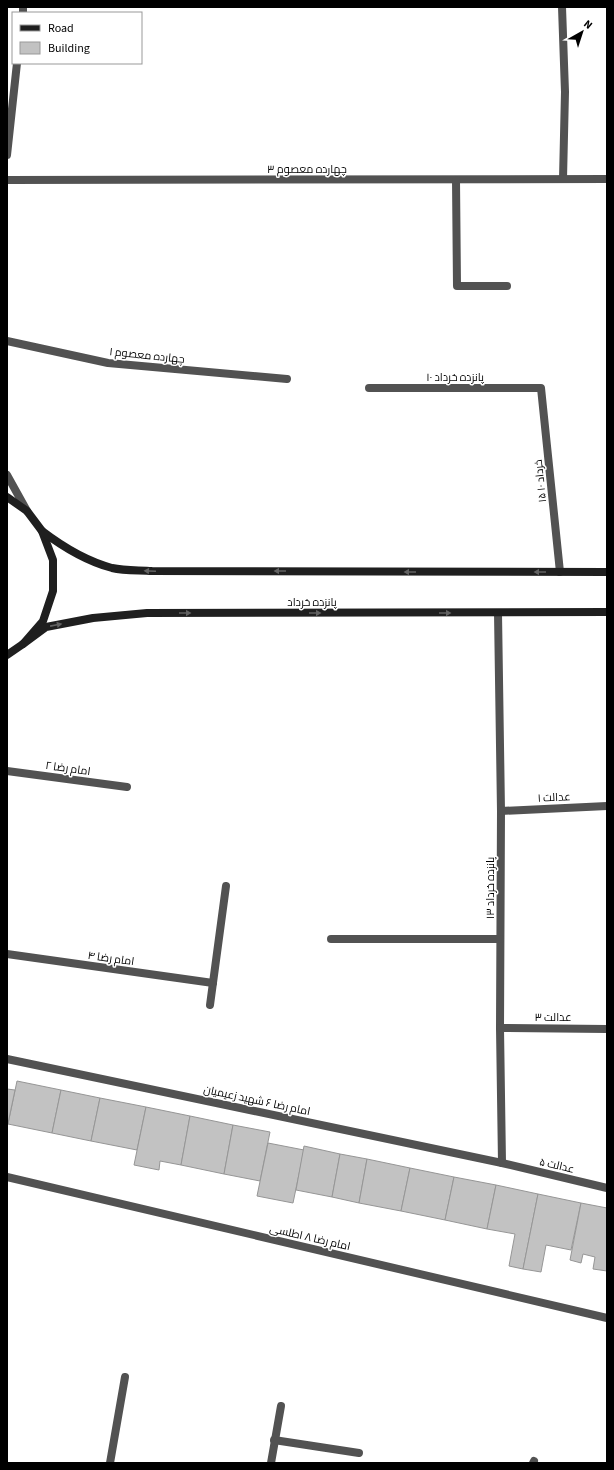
<svg xmlns="http://www.w3.org/2000/svg" width="614" height="1470" viewBox="0 0 614 1470" font-family="'Source Sans 3',Cairo,sans-serif">
  <style>
    .building { fill: #c2c2c2; stroke: #969696 }
    .lines { fill: none; stroke-linecap: round; stroke-linejoin: round }
    .minor { stroke: #525252; stroke-width: 8 }
    .tertiary { stroke: #525252; stroke-width: 8 }
    .secondary { stroke: #1f1f1f; stroke-width: 8 }
    .oneway { fill: #626262 }
    .labels { text-anchor: middle; stroke-width: 3; stroke-linejoin: round; paint-order: stroke }
    .street-label { font-size: 11px; fill: #000; stroke: #fff }
  </style>
  <rect width="100%" height="100%" fill="#fff"/>
  <g class="building">
    <polygon points="17,1081 61,1090 52,1133 8,1124"/>
    <polygon points="7,1089 15,1090 7,1128"/>
    <polygon points="61,1090 100,1098 91,1141 52,1133"/>
    <polygon points="100,1098 146,1107 137,1150 91,1141"/>
    <polygon points="146,1107 190,1116 181,1165 160,1161 159,1170 134,1165"/>
    <polygon points="190,1116 233,1125 224,1174 181,1165"/>
    <polygon points="233,1125 270,1132 260,1181 224,1174"/>
    <polygon points="268,1143 304,1150 293,1203 257,1196"/>
    <polygon points="304,1146 340,1154 332,1197 296,1190"/>
    <polygon points="340,1154 367,1159 359,1203 332,1197"/>
    <polygon points="367,1159 410,1168 401,1211 359,1203"/>
    <polygon points="410,1168 454,1177 445,1220 401,1211"/>
    <polygon points="454,1177 496,1185 487,1229 445,1220"/>
    <polygon points="496,1185 538,1194 523,1269 509,1266 515,1234 487,1229"/>
    <polygon points="538,1194 581,1203 571,1250 546,1245 541,1272 523,1269"/>
    <polygon points="581,1203 607,1208 607,1271 593,1269 595,1257 583,1254 581,1263 570,1260"/>
  </g>
  <g class="lines">
    <g class="minor">
      <polyline points="562,7 565,92 563,179"/>
      <polyline points="7,180 607,179"/>
      <polyline points="456,180 457,286 507,286"/>
      <polyline points="7,341 108,363 287,379"/>
      <polyline points="369,388 541,388 560,572"/>
      <polyline points="498,613 501,811 500,1028 502,1163"/>
      <polyline points="7,771 127,787"/>
      <polyline points="501,811 607,806"/>
      <polyline points="331,939 500,939"/>
      <polyline points="7,954 213,983"/>
      <polyline points="210,1005 226,886"/>
      <polyline points="500,1028 607,1029"/>
      <polyline points="7,1059 502,1163 607,1188"/>
      <polyline points="7,1177 607,1318"/>
      <polyline points="274,1440 359,1453"/>
      <polyline points="110,1463 125,1377"/>
      <polyline points="271,1463 281,1406"/>
      <polyline points="533,1463 534,1461"/>
    </g>
    <g class="tertiary">
      <polyline points="23,13 23,7"/>
      <polyline points="7,155 17,63"/>
      <polyline points="7,475 27,511"/>
    </g>
    <g class="secondary">
      <polyline points="7,497 27,511 42,531 53,560 53,591 43,621 23,644 7,655"/>
      <path d="M42 531C63 547 86 561 112 568 125 571 139 570 152 571L607 572"/>
      <polyline points="23,644 46,627 93,618 147,613 607,612"/>
    </g>
  </g>
  <defs><path id="oneway-solid" d="M-6-.8H1V-3.2L6.5 0L1 3.2V.8H-6Z"/></defs>
  <g class="oneway">
    <use href="#oneway-solid" transform="translate(150 571) rotate(-177)"/>
    <use href="#oneway-solid" transform="translate(280 571) rotate(-180)"/>
    <use href="#oneway-solid" transform="translate(410 572) rotate(-180)"/>
    <use href="#oneway-solid" transform="translate(540 572) rotate(-180)"/>
    <use href="#oneway-solid" transform="translate(185 613)"/>
    <use href="#oneway-solid" transform="translate(315 613)"/>
    <use href="#oneway-solid" transform="translate(445 613)"/>
    <use href="#oneway-solid" transform="translate(56 625) rotate(-11)"/>
  </g>
  <g class="labels">
    <g class="street-label">
      <text x="307" y="173">چهارده معصوم ۳</text>
      <text transform="translate(147 355) rotate(6)" y="4">چهارده معصوم ۱</text>
      <text x="455" y="381">پانزده خرداد ۱۰</text>
      <text transform="translate(540 481) rotate(-96)" y="4">۱۵ خرداد ۱۰</text>
      <text x="312" y="606">پانزده خرداد</text>
      <text transform="translate(68 768) rotate(8)" y="4">امام رضا ۲</text>
      <text transform="translate(554 797) rotate(-3)" y="4">عدالت ۱</text>
      <text transform="translate(490 888) rotate(-90)" y="4">پانزده خرداد ۱۳</text>
      <text transform="translate(111 958) rotate(8)" y="4">امام رضا ۴</text>
      <text x="553" y="1021">عدالت ۳</text>
      <text transform="translate(257 1100) rotate(12)" y="4">امام رضا ۶ شهید زعیمیان</text>
      <text transform="translate(557 1165) rotate(13)" y="4">عدالت ۵</text>
      <text transform="translate(310 1237) rotate(13)" y="4">امام رضا ۸ اطلسی</text>
    </g>
  </g>
  <rect width="614" height="1470" fill="none" stroke="#000000" stroke-width="16"/>
  <rect x="12" y="12" width="130" height="52" fill="#ffffff" stroke="#999999"/>
  <rect x="20" y="25" width="20" height="6" fill="#1f1f1f" stroke="#999999"/>
  <text x="48" y="32" font-size="12" fill="#000000">Road</text>
  <rect x="20" y="42" width="20" height="12" fill="#c2c2c2" stroke="#999999"/>
  <text x="48" y="52" font-size="12" fill="#000000">Building</text>
  <g transform="translate(582 32) rotate(39)" stroke="#ffffff" stroke-width="3" paint-order="stroke">
  <path d="M0-3L7 15L0 10L-7 15Z" fill="#000000"/>
  <text y="-6" font-size="11" font-weight="bold" text-anchor="middle" fill="#000000">N</text>
  </g>
</svg>
